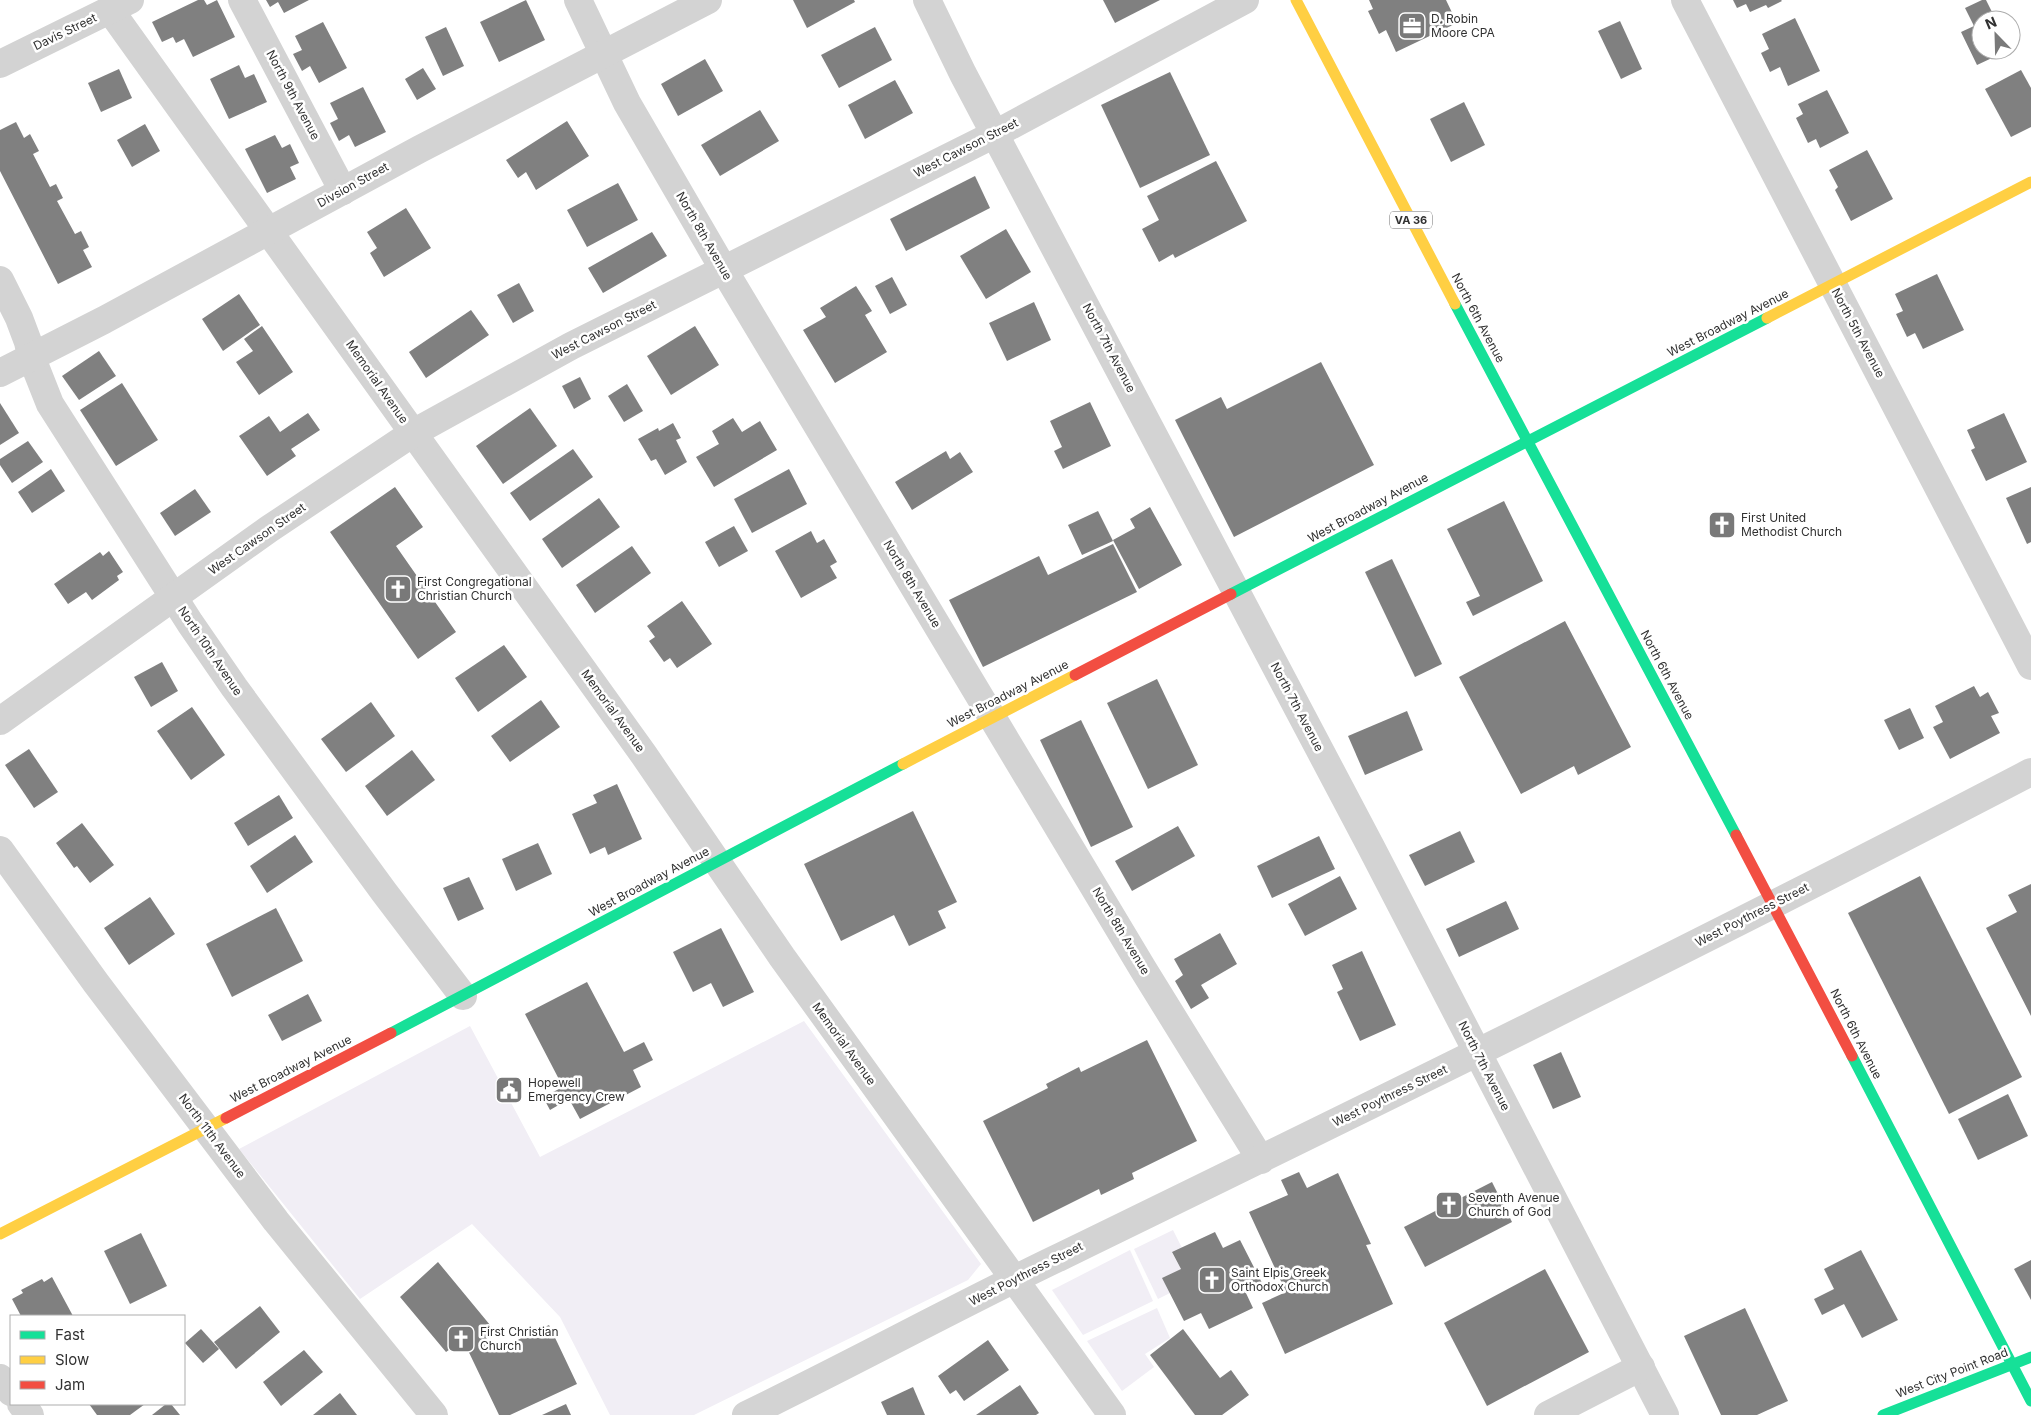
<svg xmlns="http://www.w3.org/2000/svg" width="2031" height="1415" viewBox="0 0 2031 1415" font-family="Inter,sans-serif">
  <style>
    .green { fill: #f1eef5 }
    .building { fill: #808080 }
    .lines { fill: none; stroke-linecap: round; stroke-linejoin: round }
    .street { stroke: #d3d3d3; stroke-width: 28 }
    .fast { stroke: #16e098; stroke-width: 11 }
    .slow { stroke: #ffcf43; stroke-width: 11 }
    .jam { stroke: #f24e42; stroke-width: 11 }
    .labels { text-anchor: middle; stroke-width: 5; stroke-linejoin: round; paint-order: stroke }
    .shield { fill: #fff; stroke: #6f6f6f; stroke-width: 1 }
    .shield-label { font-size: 11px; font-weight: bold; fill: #313131 }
    .poi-label { font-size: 12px; fill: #313131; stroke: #fff; text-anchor: start }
    .street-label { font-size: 12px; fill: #313131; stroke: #fff }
  </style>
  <rect width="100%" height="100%" fill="#fff"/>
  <g class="green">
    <polygon points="804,1021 981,1264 968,1280 694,1415 610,1415 560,1317 472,1224 360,1299 239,1149 470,1026 540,1157"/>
    <polygon points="1173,1230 1182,1248 1172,1253 1181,1269 1163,1278 1170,1293 1158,1299 1134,1249"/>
    <polygon points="1130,1250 1153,1301 1083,1335 1052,1290"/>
    <polygon points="1157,1308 1170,1338 1145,1354 1154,1367 1122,1391 1087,1341"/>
  </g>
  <g class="building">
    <polygon points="198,0 204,0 207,5 217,0 235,37 193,57 184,39 176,43 173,37 162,42 152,22"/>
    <polygon points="266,0 309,0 284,13 278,2 270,7"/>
    <polygon points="526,0 545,40 499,62 480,22"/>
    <polygon points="793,0 854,0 855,2 807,28"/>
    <polygon points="1103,0 1160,0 1115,23"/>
    <polygon points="1369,0 1446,0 1457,23 1396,52 1386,30 1379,34 1368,11 1373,9"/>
    <polygon points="1733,0 1781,0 1782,1 1768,8 1766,5 1750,12 1746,4 1737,8"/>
    <polygon points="1982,0 1986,0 1994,16 1999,14 2001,20 1981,20 1981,50 2009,50 1977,65 1961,32 1974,26 1965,8"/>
    <polygon points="1795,18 1820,71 1788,86 1780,67 1770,72 1761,53 1769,49 1762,34"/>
    <polygon points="1620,21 1642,69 1621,79 1598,31"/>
    <polygon points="323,22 347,68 319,83 310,66 302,71 293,54 302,50 295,36"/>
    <polygon points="446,27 464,66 443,76 425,37"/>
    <polygon points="875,27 892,60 839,88 821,55"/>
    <polygon points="705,59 723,91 678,116 661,84"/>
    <polygon points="239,65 245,78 254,74 267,102 229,119 210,79"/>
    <polygon points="423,68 436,89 417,100 405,79"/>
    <polygon points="119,69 132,98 101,112 88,83"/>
    <polygon points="2021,70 2031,88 2031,127 2011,137 1985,89"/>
    <polygon points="1170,72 1210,155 1140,188 1101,105"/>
    <polygon points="895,80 913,113 865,139 848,105"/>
    <polygon points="363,87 386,132 355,147 349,135 339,141 330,123 338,119 330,103"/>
    <polygon points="1827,90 1849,133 1820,148 1816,139 1808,143 1796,118 1803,114 1798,104"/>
    <polygon points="1464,102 1485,145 1451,162 1430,119"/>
    <polygon points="760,110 779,141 720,176 701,145"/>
    <polygon points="567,121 589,156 536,190 526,172 518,178 506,160"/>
    <polygon points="16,122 24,138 30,134 39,151 33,154 50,187 56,184 63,198 57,201 75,234 81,231 89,247 83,250 92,267 58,284 0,171 0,130"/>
    <polygon points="145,124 160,151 132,167 117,140"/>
    <polygon points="275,135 282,148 290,144 299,163 290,167 296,179 267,193 245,149"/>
    <polygon points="1867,150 1893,199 1851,221 1835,190 1838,187 1829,170"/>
    <polygon points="1216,161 1247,221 1175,258 1173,254 1159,262 1142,229 1159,220 1147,196"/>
    <polygon points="975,176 990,208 906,251 890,219"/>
    <polygon points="618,183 638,220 587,247 567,210"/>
    <polygon points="406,208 431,248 384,277 370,253 377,248 367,232"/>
    <polygon points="1006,229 1031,272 986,299 960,256"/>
    <polygon points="652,232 667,256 603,293 588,268"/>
    <polygon points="1937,274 1964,330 1923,349 1915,333 1907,337 1896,314 1903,311 1895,294"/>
    <polygon points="892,277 907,305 890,314 875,286"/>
    <polygon points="519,283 534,311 513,323 497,295"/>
    <polygon points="856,286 872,311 865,315 887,352 835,383 803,330 826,317 820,308"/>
    <polygon points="239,294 260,325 223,351 202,319"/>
    <polygon points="1034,302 1051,340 1007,361 989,323"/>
    <polygon points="471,310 489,335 426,378 409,352"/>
    <polygon points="262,326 293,372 259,395 236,362 253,351 244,339"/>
    <polygon points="695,326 719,365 671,395 647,356"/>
    <polygon points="99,351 116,376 79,400 62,376"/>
    <polygon points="1321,362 1374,465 1234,537 1175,420 1221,397 1227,409"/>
    <polygon points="580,377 591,399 574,409 562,386"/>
    <polygon points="122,383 158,440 116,466 80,410"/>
    <polygon points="627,384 643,411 624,422 608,396"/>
    <polygon points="1090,402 1111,446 1063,469 1054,451 1062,447 1050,421"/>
    <polygon points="0,403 19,433 0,445"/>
    <polygon points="530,408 557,446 503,484 476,446"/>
    <polygon points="308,413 320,430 291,449 296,456 267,476 239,436 269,416 280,432"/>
    <polygon points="2004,413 2027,462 1986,481 1971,450 1975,448 1967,430"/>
    <polygon points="733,418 742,432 760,421 777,450 714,487 696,457 719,444 712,431"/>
    <polygon points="673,423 681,438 676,440 687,462 665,475 656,459 651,461 638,439 658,428 659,431"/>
    <polygon points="28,441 43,462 12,483 0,465 0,459"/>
    <polygon points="573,449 593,477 530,521 510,493"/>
    <polygon points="946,451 950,459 960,452 973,472 912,510 895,482"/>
    <polygon points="51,469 65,491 32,513 18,492"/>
    <polygon points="789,469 807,504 752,533 734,499"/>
    <polygon points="395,487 423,527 396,546 456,632 418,659 330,532"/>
    <polygon points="2031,487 2031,542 2027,544 2006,498"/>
    <polygon points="195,489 211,512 175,536 160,513"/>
    <polygon points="599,498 620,527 562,568 542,539"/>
    <polygon points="1504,501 1543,581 1473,616 1466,602 1480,596 1447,529"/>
    <polygon points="1150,507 1182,565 1139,589 1113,540 1135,528 1130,519"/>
    <polygon points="1098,511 1113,541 1082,555 1068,525"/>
    <polygon points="734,526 748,551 719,567 705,542"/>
    <polygon points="811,531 817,543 824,539 837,562 830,566 837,578 801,598 775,551"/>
    <polygon points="1113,544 1137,592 983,667 949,600 1039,556 1048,575"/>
    <polygon points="632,546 651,573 595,613 576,585"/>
    <polygon points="109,551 123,572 117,576 119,580 92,600 86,592 68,604 54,584 100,552 103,556"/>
    <polygon points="1392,559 1442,664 1415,677 1365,572"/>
    <polygon points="682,601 712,644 677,668 670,658 664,662 649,641 655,637 647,626"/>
    <polygon points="1565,621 1631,747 1578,775 1574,766 1521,794 1459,677"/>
    <polygon points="504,645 527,677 478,712 455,678"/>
    <polygon points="162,662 178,691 151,707 134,677"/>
    <polygon points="1157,679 1198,765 1148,789 1107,703"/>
    <polygon points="1974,686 1980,697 1988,692 1999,713 1991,716 2000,733 1950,759 1933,727 1943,722 1935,706"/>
    <polygon points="541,700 560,727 510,762 491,736"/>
    <polygon points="371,702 395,736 346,772 321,739"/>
    <polygon points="192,707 225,755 191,780 157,731"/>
    <polygon points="1910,708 1924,738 1899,750 1884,720"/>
    <polygon points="1407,711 1423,750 1365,775 1348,736"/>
    <polygon points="1081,720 1133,827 1091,847 1040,740"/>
    <polygon points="29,749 58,792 34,808 5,765"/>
    <polygon points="412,750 435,780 387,816 365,786"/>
    <polygon points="617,784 642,839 608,855 605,847 590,854 572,814 597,803 593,795"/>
    <polygon points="279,795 293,818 248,846 234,823"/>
    <polygon points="913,811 957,902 938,911 946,928 909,946 894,915 841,941 804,864"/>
    <polygon points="82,823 114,865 90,883 77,866 74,868 56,843"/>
    <polygon points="1178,826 1195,856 1132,891 1115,861"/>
    <polygon points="1460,831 1475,862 1425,886 1409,855"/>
    <polygon points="295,835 313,862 267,893 250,866"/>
    <polygon points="1319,836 1335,869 1272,898 1257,866"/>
    <polygon points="538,843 552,874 516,891 502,859"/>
    <polygon points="1340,876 1357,909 1305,936 1288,904"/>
    <polygon points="1920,876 2022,1077 1949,1114 1848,913"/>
    <polygon points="469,877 484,909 458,921 443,888"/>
    <polygon points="2031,884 2031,1016 1986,928 2017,912 2008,895"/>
    <polygon points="150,897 175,934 129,965 104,928"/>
    <polygon points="1506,901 1519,929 1459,957 1446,929"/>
    <polygon points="276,908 303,961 232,997 206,944"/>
    <polygon points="721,928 754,992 723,1007 711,983 693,992 673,952"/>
    <polygon points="1220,933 1237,964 1201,985 1209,998 1191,1009 1175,981 1183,975 1174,959"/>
    <polygon points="1362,951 1396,1025 1360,1041 1337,992 1343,989 1332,965"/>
    <polygon points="587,982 624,1052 644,1042 653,1060 633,1070 641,1087 580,1119 569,1099 550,1110 543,1097 563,1087 525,1014"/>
    <polygon points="308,994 322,1021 282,1041 268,1015"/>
    <polygon points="1147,1040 1197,1141 1132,1173 1134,1179 1101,1195 1099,1189 1033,1222 983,1121 1048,1088 1046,1084 1079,1067 1081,1072"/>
    <polygon points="1561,1052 1581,1097 1553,1109 1533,1065"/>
    <polygon points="2008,1094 2028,1136 1978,1160 1958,1119"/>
    <polygon points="1299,1172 1307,1188 1338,1173 1371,1244 1366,1245 1393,1304 1285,1354 1262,1303 1286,1292 1249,1212 1288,1195 1281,1180"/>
    <polygon points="1492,1182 1512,1222 1425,1267 1404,1227"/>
    <polygon points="1215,1232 1223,1248 1240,1240 1262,1283 1245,1291 1253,1308 1209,1329 1201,1313 1184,1321 1162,1278 1181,1269 1172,1252"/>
    <polygon points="141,1233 167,1286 130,1304 104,1251"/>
    <polygon points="1861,1250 1898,1320 1862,1338 1844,1304 1822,1315 1814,1299 1834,1289 1824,1269"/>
    <polygon points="2031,1260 2031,1300 2014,1269"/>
    <polygon points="438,1262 495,1331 486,1337 492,1352 549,1325 577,1384 510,1415 499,1415 463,1340 446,1352 400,1297"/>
    <polygon points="1545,1269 1589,1352 1487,1406 1444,1323"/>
    <polygon points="52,1277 73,1316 21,1316 12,1299 23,1293 21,1290 42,1279 44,1282"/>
    <polygon points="260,1306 280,1332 236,1369 214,1342"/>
    <polygon points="1745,1308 1788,1401 1757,1415 1721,1415 1684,1336"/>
    <polygon points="201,1329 219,1349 203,1363 185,1343"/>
    <polygon points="1183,1329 1220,1378 1231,1370 1249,1395 1222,1415 1195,1415 1150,1355"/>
    <polygon points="988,1340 1009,1370 964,1401 956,1390 950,1394 938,1376"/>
    <polygon points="304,1350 323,1372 281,1406 263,1382"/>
    <polygon points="1020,1385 1039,1413 1036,1415 976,1415"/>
    <polygon points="913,1387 925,1415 887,1415 881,1402"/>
    <polygon points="340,1393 357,1415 313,1415"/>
    <polygon points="89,1404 145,1404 130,1415 97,1415"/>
    <polygon points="166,1404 171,1404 180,1415 152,1415"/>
    <polygon points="566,1404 571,1415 542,1415"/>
  </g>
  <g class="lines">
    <g class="street">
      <polyline points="242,0 343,191"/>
      <polyline points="578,0 627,103 724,270 1143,969 1261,1160"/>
      <polyline points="927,0 963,74 1371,847 1665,1415"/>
      <polyline points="1685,0 2031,666"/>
      <polyline points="110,10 644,755 782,957 1112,1415"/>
      <polyline points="0,64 130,0"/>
      <polyline points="0,280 19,318 28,342 31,356 50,404 190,623 234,687 384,892 463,996"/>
      <polyline points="0,373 104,320 420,149 708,0"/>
      <polyline points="0,721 269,529 413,433 571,346 995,134 1245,0"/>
      <polyline points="0,850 96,983 276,1221 434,1415"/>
      <polyline points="0,1378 11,1392"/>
      <polyline points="21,1404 30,1415"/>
      <path d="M746 1415C852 1364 955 1307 1062 1256 1386 1098 1711 939 2031 772"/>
      <polyline points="1548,1415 1641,1367"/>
    </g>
    <g class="fast">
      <polyline points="1455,304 1736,835"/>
      <polyline points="1231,594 1767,318"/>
      <polyline points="391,1033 903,764"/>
      <polyline points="1852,1056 2031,1401"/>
      <polyline points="1883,1415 2031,1357"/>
    </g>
    <g class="slow">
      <polyline points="1296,0 1455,304"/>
      <polyline points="1767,318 2031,182"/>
      <polyline points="903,764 1075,675"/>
      <polyline points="0,1234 226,1118"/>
    </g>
    <g class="jam">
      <polyline points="1075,675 1231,594"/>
      <polyline points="1736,835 1852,1056"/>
      <polyline points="226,1118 391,1033"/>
    </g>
  </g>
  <defs>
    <g id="office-square" transform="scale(1.4375)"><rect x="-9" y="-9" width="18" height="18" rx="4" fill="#797979" stroke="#fff"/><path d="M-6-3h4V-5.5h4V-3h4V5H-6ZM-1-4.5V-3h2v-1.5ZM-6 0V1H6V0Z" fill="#fff"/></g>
    <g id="church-square" transform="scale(1.4375)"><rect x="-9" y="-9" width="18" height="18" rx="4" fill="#797979" stroke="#fff"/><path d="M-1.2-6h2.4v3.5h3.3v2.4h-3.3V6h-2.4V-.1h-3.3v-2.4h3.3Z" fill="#fff"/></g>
    <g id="civic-square" transform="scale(1.4375)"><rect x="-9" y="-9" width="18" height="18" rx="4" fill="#797979" stroke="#fff"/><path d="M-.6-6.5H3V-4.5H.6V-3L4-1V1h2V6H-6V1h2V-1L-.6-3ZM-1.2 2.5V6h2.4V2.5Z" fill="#fff"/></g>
  </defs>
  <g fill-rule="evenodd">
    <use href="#office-square" x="1412" y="26"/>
    <use href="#church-square" x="1722" y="525"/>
    <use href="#church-square" x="398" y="589"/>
    <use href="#civic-square" x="509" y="1090"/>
    <use href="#church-square" x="1449" y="1205"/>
    <use href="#church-square" x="1212" y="1280"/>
    <use href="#church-square" x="461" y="1339"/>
  </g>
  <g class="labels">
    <rect class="shield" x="1390" y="211.5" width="42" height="17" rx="4"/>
    <g class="shield-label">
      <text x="1411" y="224">VA 36</text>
    </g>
    <g class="poi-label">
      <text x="1431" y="23">D. Robin<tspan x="1431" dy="14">Moore CPA</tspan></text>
      <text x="1741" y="522">First United<tspan x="1741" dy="14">Methodist Church</tspan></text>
      <text x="417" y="586">First Congregational<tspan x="417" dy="14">Christian Church</tspan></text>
      <text x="528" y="1087">Hopewell<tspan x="528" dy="14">Emergency Crew</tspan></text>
      <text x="1468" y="1202">Seventh Avenue<tspan x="1468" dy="14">Church of God</tspan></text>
      <text x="1231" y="1277">Saint Elpis Greek<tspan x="1231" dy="14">Orthodox Church</tspan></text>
      <text x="480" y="1336">First Christian<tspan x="480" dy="14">Church</tspan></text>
    </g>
    <g class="street-label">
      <text transform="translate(65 32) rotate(-26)" y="4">Davis Street</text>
      <text transform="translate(293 95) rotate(62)" y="4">North 9th Avenue</text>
      <text transform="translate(966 148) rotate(-27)" y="4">West Cawson Street</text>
      <text transform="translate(353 185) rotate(-29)" y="4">Divsion Street</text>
      <text transform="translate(704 236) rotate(60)" y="4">North 8th Avenue</text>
      <text transform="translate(1478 318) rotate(62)" y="4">North 6th Avenue</text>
      <text transform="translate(1728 323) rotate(-27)" y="4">West Broadway Avenue</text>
      <text transform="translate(604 330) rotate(-27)" y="4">West Cawson Street</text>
      <text transform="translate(1858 333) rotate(62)" y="4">North 5th Avenue</text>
      <text transform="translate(1109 348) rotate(62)" y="4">North 7th Avenue</text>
      <text transform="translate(377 382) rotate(55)" y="4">Memorial Avenue</text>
      <text transform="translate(1368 508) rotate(-28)" y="4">West Broadway Avenue</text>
      <text transform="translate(257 539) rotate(-35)" y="4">West Cawson Street</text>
      <text transform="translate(912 584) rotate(59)" y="4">North 8th Avenue</text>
      <text transform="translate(210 651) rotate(56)" y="4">North 10th Avenue</text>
      <text transform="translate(1667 675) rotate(62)" y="4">North 6th Avenue</text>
      <text transform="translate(1008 694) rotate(-27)" y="4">West Broadway Avenue</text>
      <text transform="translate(1297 707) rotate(62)" y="4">North 7th Avenue</text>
      <text transform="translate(613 711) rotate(54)" y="4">Memorial Avenue</text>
      <text transform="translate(649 882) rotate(-28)" y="4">West Broadway Avenue</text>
      <text transform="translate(1752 915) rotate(-27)" y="4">West Poythress Street</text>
      <text transform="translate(1121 931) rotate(59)" y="4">North 8th Avenue</text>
      <text transform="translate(1856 1034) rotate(63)" y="4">North 6th Avenue</text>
      <text transform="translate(844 1044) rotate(54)" y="4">Memorial Avenue</text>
      <text transform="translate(1484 1066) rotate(63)" y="4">North 7th Avenue</text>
      <text transform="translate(291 1069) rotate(-27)" y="4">West Broadway Avenue</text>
      <text transform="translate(1390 1096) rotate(-26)" y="4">West Poythress Street</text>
      <text transform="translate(212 1136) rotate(53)" y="4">North 11th Avenue</text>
      <text transform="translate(1026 1274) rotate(-27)" y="4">West Poythress Street</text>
      <text transform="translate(1952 1373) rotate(-21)" y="4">West City Point Road</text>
    </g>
  </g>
  <rect x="10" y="1315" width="175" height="90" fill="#ffffff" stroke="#adadad"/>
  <rect x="20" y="1331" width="25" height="8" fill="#16e098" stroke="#adadad"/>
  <text x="55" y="1340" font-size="15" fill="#313131">Fast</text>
  <rect x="20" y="1356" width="25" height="8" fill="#ffcf43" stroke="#adadad"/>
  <text x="55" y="1365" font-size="15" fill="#313131">Slow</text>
  <rect x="20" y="1381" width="25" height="8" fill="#f24e42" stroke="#adadad"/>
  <text x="55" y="1390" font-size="15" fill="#313131">Jam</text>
  <g transform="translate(1996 35) rotate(337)"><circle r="24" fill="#ffffff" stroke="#adadad"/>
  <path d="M0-4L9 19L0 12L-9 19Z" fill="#797979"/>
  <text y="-8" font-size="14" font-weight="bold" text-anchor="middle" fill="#313131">N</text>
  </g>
</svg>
